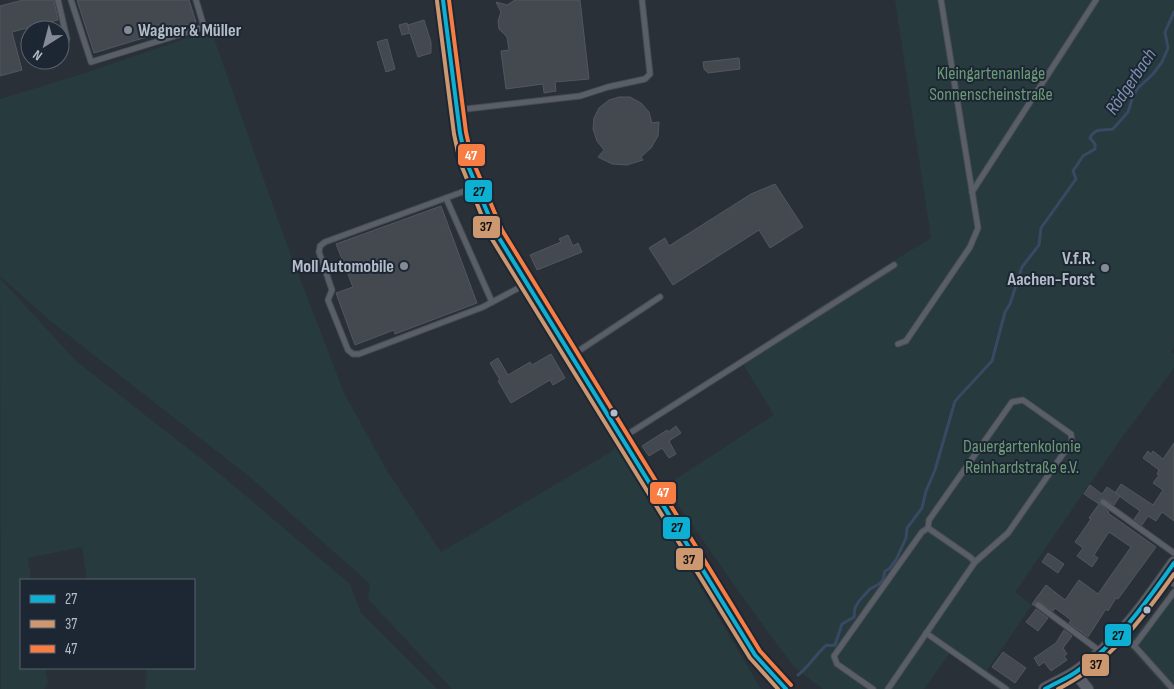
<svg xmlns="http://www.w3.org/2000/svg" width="1174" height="689" viewBox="0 0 1174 689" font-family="'Sofia Sans Condensed',sans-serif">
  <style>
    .green { fill: #273a3e }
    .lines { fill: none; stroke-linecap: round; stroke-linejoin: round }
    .stream { stroke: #384963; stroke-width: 3 }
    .building { fill: #444950; stroke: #52575f }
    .service-casing { stroke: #484c53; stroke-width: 7 }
    .minor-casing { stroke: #484c53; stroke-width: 12 }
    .tertiary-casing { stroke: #484c53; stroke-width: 14 }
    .service { stroke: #5a5e66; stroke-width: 5 }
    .minor { stroke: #5a5e66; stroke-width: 10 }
    .tertiary { stroke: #5a5e66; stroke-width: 12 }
    .bus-1-casing { stroke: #1d2633; stroke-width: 8 }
    .bus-2-casing { stroke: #1d2633; stroke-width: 8 }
    .bus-3-casing { stroke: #1d2633; stroke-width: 8 }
    .bus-1 { stroke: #0dafd3; stroke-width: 4 }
    .bus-2 { stroke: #cd976f; stroke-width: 4 }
    .bus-3 { stroke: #f77d43; stroke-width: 4 }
    .poi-dot { fill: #848b96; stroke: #1d2633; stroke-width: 2 }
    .bus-dot { fill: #b4bcc9; stroke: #1d2633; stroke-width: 2 }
    .labels { text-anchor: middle; stroke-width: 4; stroke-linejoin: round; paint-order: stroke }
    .poi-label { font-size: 18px; font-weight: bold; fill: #b4bcc9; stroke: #1d2633; text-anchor: end }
    .park-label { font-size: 18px; fill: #6b9a76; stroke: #1d2633 }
    .water-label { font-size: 19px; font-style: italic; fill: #7c92b1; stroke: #1d2633 }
    .line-badge { stroke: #1d2633; stroke-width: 2 }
    .badge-label { font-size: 14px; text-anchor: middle; font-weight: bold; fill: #fff }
    .pale-badge-label { font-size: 14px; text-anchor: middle; font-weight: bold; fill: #111 }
  </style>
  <rect width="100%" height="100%" fill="#2a3038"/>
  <g class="green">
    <polygon points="895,0 1174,0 1174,347 1171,352 1174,354 1174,368 1121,439 1015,592 1032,605 987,670 1013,689 998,689 950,653 924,689 823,689 808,678 794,667 748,605 665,486 774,415 740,359 827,302 931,238"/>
    <polygon points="211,30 283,234 344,393 386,469 441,552 609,453 617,446 761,689 452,689 368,599 370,584 251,478 49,320 0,276 0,99 82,74"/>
    <polygon points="0,278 76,361 208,464 350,584 361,613 437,689 145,689 147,668 194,668 194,580 87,580 82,547 28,558 31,580 21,580 21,668 45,668 48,683 44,689 1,689"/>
    <polygon points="1174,588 1174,689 1166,689 1127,645"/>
  </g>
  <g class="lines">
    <path class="stream" d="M798 675C806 670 822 647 827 645 829 645 832 646 835 645L842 624 854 617 855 608 859 601 870 589 879 584 883 580 885 571 889 569 896 560 906 538 907 528 922 508 926 491 935 470 955 401 992 361 1005 312 1010 304 1022 267 1039 245 1041 228 1076 179 1073 171 1083 156 1095 149V144L1090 138C1095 127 1104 131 1113 129L1128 112 1133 96 1138 88 1153 74 1162 62 1168 48 1165 32 1174 12"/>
  </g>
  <g class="building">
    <polygon points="23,0 54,0 58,20 12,32 22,70 0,76 0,6"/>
    <polygon points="77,0 189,0 196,22 94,53"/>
    <polygon points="515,0 580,0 589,79 555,82 556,91 544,93 543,84 506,89 501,51 509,50 507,37 499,29 498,21 501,12 496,2 507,5"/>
    <polygon points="424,20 431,42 431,53 418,57 410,33 402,35 399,25 407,23 409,31 408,25"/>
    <polygon points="387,39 395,69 386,72 377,42"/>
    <polygon points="739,58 740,69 708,73 704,69 703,62"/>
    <polygon points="619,97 630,97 641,103 649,112 652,123 659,122 658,136 651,148 641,157 643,160 627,165 612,164 598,157 604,150 597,141 593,129 594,118 599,108 609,100"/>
    <polygon points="775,184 803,227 770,248 759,230 673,285 649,248 665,238 669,246 751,194"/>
    <polygon points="441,206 477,303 395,334 394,330 355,345 336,293 353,287 336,244"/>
    <polygon points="568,235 573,246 578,243 582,252 537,270 530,255 561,242 559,239"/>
    <polygon points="551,354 565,378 553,385 550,380 511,403 498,381 500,380 490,363 498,358 508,375 530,362 532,365"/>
    <polygon points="676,426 681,433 669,441 676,454 669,458 662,448 649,456 642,446 667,430 668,432"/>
    <polygon points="1174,443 1174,521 1162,512 1156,521 1148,516 1142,525 1134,519 1140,511 1115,493 1121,484 1153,505 1163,490 1153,483 1159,475 1157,474 1159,470 1143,458 1148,451 1151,454 1153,451 1163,459"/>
    <polygon points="1090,485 1102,494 1107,487 1120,496 1114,505 1103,498 1099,500 1099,503 1109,512 1108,513 1156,547 1118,599 1116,598 1108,611 1106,609 1088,637 1069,623 1071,620 1055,608 1053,611 1039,601 1035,602 1034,606 1032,604 1046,585 1065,600 1079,580 1098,594 1131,547 1109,532 1094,555 1098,558 1092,567 1077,556 1083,548 1075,542 1091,519 1089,518 1099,504 1084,494"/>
    <polygon points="1048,553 1064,564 1058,573 1042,562"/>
    <polygon points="1036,609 1048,618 1038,631 1026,622"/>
    <polygon points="1064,630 1072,636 1063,648 1067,654 1064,656 1067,660 1051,671 1044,662 1039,666 1034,658 1056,643"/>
    <polygon points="1003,652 1026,668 1015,683 992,667"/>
  </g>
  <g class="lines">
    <g class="service-casing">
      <g id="service">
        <polyline points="58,0 67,39 65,44 60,46"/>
        <polyline points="71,0 91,62 204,27 196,0"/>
        <polyline points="457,110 580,96 608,87 645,79 650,74 642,0"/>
        <polyline points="476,187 325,242 320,246 319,252 332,290 328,300 348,350 353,354 359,354 483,307 526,284"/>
        <polyline points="972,192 1096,0"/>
        <polyline points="446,198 492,302"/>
        <polyline points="898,344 906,341 970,247 978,228 941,0"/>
        <polyline points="571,356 660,297"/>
        <polyline points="622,438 894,265"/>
        <polyline points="1103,502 1174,553"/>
        <polyline points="928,528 970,557 975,562"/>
        <polyline points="1164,578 1174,584"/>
        <polyline points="1038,605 1101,652"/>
        <polyline points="1122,632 1173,689"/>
        <polyline points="926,633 1006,689"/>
        <polyline points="1134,646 1174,592"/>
        <polyline points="873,689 837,664 834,656 922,532 928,528 929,520 1012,402 1023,400 1071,434 1072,441 1008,533 975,562 888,689"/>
      </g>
    </g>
    <g class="minor-casing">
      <polyline id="minor" points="1075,673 1088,689"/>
    </g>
    <g class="tertiary-casing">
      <g id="tertiary">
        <polyline points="443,0 460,133 466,161 496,233 755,655 786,689"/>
        <path d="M1045 689C1055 683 1066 679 1076 672 1117 645 1146 603 1174 563"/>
      </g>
    </g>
    <use href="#service" class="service"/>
    <use href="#minor" class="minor"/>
    <use href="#tertiary" class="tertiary"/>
    <g class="bus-1-casing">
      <g id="bus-1">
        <polyline points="443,0 460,133 466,161 496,233 755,655 786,689"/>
        <path d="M1045 689C1055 683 1066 679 1076 672 1117 644 1146 603 1174 563"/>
      </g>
    </g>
    <g class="bus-2-casing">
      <g id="bus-2">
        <polyline points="437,1 454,134 460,162 490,236 750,658 778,689"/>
        <path d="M1058 689C1109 664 1142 619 1174 574"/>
      </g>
    </g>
    <g class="bus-3-casing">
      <polyline id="bus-3" points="449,0 466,132 472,159 502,230 760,651 791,685"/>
    </g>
    <use href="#bus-1" class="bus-1"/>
    <use href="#bus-2" class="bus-2"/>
    <use href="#bus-3" class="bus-3"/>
  </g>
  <g class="poi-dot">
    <circle cx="128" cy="30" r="5"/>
    <circle cx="404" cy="266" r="5"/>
    <circle cx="1105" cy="268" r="5"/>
  </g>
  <g class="bus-dot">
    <circle cx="614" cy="413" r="4.5"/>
    <circle cx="1147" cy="610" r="4.5"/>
  </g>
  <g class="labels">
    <g class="poi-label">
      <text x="138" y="36" text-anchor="start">Wagner &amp; Müller</text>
      <text x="1095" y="264">V.f.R.<tspan x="1095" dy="21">Aachen-Forst</tspan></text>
      <text x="394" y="272">Moll Automobile</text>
    </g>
    <g class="park-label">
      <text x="991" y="79">Kleingartenanlage<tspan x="991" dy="21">Sonnenscheinstraße</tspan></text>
      <text x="1022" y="452">Dauergartenkolonie<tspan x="1022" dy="21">Reinhardstraße e.V.</tspan></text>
    </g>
    <g class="water-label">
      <text transform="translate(1130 81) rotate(-56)" y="7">Rödgerbach</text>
    </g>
  </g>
  <g class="line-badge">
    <rect x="457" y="143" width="29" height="24" rx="5" fill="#f77d43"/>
    <rect x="464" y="179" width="29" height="24" rx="5" fill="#0dafd3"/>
    <rect x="472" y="215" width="29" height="24" rx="5" fill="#cd976f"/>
    <rect x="649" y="481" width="28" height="24" rx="5" fill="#f77d43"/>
    <rect x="662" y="516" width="29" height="24" rx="5" fill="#0dafd3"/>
    <rect x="675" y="547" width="29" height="24" rx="5" fill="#cd976f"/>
    <rect x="1104" y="623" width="28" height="24" rx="5" fill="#0dafd3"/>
    <rect x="1081" y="653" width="29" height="24" rx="5" fill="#cd976f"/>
  </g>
  <g class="badge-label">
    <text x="471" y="160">47</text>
    <text x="663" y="497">47</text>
  </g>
  <g class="pale-badge-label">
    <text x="479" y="196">27</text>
    <text x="486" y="231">37</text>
    <text x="677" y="532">27</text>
    <text x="689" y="564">37</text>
    <text x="1118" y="640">27</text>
    <text x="1096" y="669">37</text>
  </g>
  <rect x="20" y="579" width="175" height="90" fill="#1d2633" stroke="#59626f"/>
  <rect x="30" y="595" width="25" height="8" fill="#0dafd3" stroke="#59626f"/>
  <text x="65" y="604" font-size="15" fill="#b4bcc9">27</text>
  <rect x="30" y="620" width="25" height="8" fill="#cd976f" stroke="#59626f"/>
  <text x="65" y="629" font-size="15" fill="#b4bcc9">37</text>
  <rect x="30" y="645" width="25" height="8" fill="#f77d43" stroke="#59626f"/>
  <text x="65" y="654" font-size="15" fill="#b4bcc9">47</text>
  <g transform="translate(45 45) rotate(216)"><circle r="24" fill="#1d2633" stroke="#59626f"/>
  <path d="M0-4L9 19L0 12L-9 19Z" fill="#848b96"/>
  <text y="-8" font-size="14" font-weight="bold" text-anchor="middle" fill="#b4bcc9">N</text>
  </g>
</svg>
